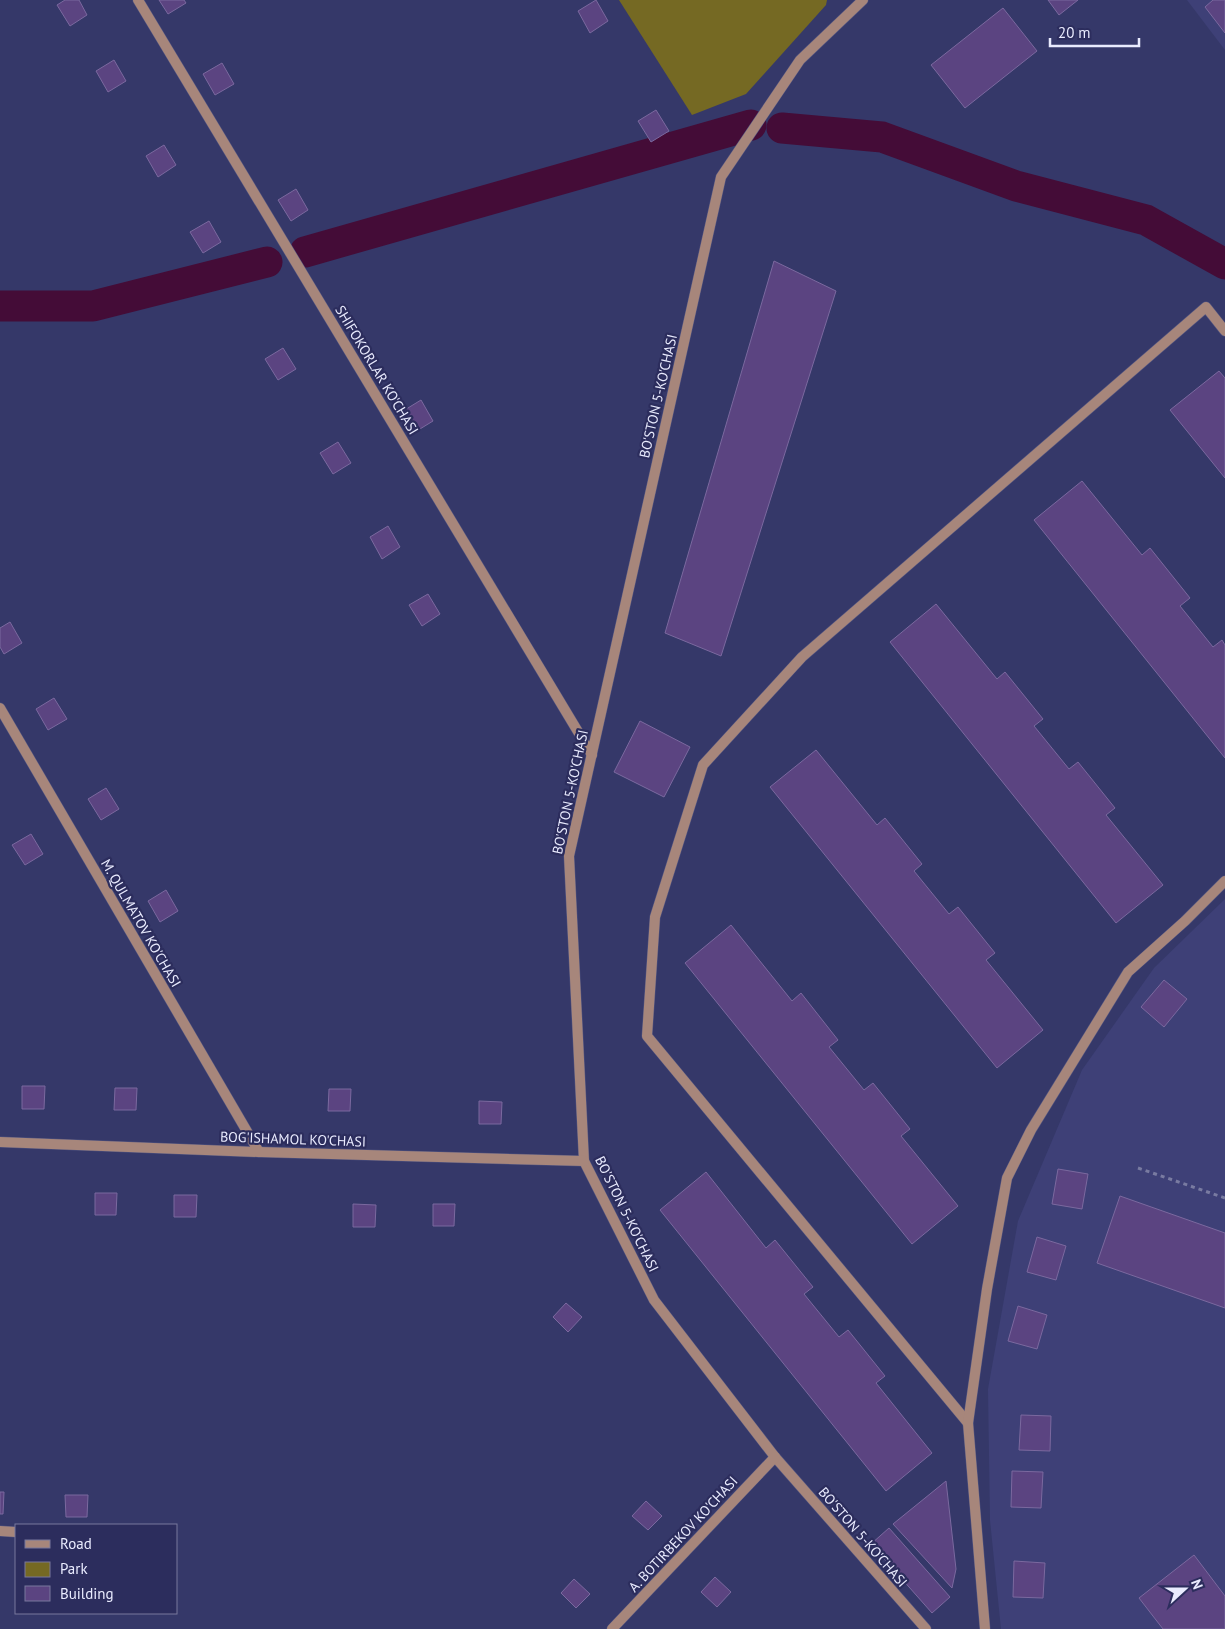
<svg xmlns="http://www.w3.org/2000/svg" width="1225" height="1629" viewBox="0 0 1225 1629" font-family="'PT Sans',sans-serif">
  <style>
    .built { fill: #3e4077 }
    .green { fill: #756923 }
    .lines { fill: none; stroke-linecap: round; stroke-linejoin: round }
    .canal { stroke: #440c37; stroke-width: 31 }
    .building { fill: #5b4481; stroke: #7b699f }
    .street-casing { stroke: #525581; stroke-width: 11 }
    .path { stroke: #797ba1; stroke-width: 3; stroke-dasharray: 4 4; stroke-linecap: butt }
    .street { stroke: #a7867b; stroke-width: 10 }
    .labels { text-anchor: middle; stroke-width: 4.5; stroke-linejoin: round; paint-order: stroke }
    .street-label { font-size: 14px; fill: #e9ebfe; stroke: #2c2d5d }
  </style>
  <rect width="100%" height="100%" fill="#353869"/>
  <g class="built">
    <polygon points="1187,0 1225,0 1225,50"/>
    <polygon points="1225,899 1225,1629 1001,1629 990,1520 988,1389 1018,1221 1082,1070 1154,968"/>
  </g>
  <polygon class="green" points="619,0 827,0 826,5 746,94 692,115"/>
  <g class="lines">
    <g class="canal">
      <polyline points="782,128 882,137 1016,186 1146,220 1225,264"/>
      <polyline points="305,252 751,125"/>
      <polyline points="0,306 93,306 267,262"/>
    </g>
  </g>
  <g class="building">
    <polygon points="65,0 79,0 87,15 70,26 57,5"/>
    <polygon points="159,0 184,0 186,3 168,14"/>
    <polygon points="596,0 608,21 590,33 578,11"/>
    <polygon points="1048,0 1078,0 1059,15"/>
    <polygon points="1213,0 1225,0 1225,33 1205,7"/>
    <polygon points="1003,8 1037,51 965,108 931,65"/>
    <polygon points="114,60 126,81 108,92 96,71"/>
    <polygon points="222,63 234,84 215,95 203,74"/>
    <polygon points="656,110 669,131 651,142 638,121"/>
    <polygon points="164,145 176,165 158,177 146,156"/>
    <polygon points="296,189 308,210 291,221 278,200"/>
    <polygon points="209,221 221,242 203,253 190,232"/>
    <polygon points="774,261 836,291 721,656 665,633"/>
    <polygon points="283,348 296,369 278,380 265,359"/>
    <polygon points="1219,371 1225,378 1225,478 1170,410"/>
    <polygon points="421,400 433,421 415,432 403,411"/>
    <polygon points="338,442 351,463 333,474 320,453"/>
    <polygon points="1082,481 1142,555 1150,548 1190,598 1180,606 1213,647 1222,640 1225,645 1225,758 1034,520"/>
    <polygon points="388,526 400,547 382,559 370,537"/>
    <polygon points="428,594 440,614 422,626 409,605"/>
    <polygon points="936,604 997,679 1005,672 1043,719 1034,726 1069,769 1078,762 1115,808 1106,815 1163,885 1116,923 890,642"/>
    <polygon points="10,622 22,643 4,654 0,647 0,628"/>
    <polygon points="54,698 67,719 48,730 36,709"/>
    <polygon points="640,721 690,747 664,797 614,772"/>
    <polygon points="816,750 877,825 885,818 922,864 914,871 949,914 958,907 995,953 986,960 1043,1030 997,1068 770,787"/>
    <polygon points="106,788 119,809 101,820 88,799"/>
    <polygon points="31,834 43,854 25,865 12,845"/>
    <polygon points="166,890 178,911 160,922 148,901"/>
    <polygon points="731,925 792,1001 801,993 838,1040 829,1047 864,1090 873,1083 910,1129 901,1136 958,1206 912,1244 685,963"/>
    <polygon points="1164,980 1187,999 1164,1027 1141,1007"/>
    <polygon points="22,1086 45,1086 44,1109 22,1109"/>
    <polygon points="115,1088 137,1088 136,1110 114,1110"/>
    <polygon points="329,1089 351,1089 350,1111 328,1111"/>
    <polygon points="479,1101 502,1102 501,1124 479,1124"/>
    <polygon points="1058,1169 1088,1174 1082,1209 1052,1204"/>
    <polygon points="706,1172 766,1248 775,1240 813,1287 804,1294 839,1337 848,1330 885,1376 876,1383 932,1453 886,1491 660,1210"/>
    <polygon points="95,1193 117,1193 116,1215 95,1215"/>
    <polygon points="174,1195 197,1195 196,1217 174,1217"/>
    <polygon points="1120,1196 1225,1233 1225,1308 1097,1263"/>
    <polygon points="353,1204 376,1205 375,1227 353,1227"/>
    <polygon points="433,1204 455,1204 454,1226 433,1226"/>
    <polygon points="1037,1237 1066,1246 1056,1280 1027,1272"/>
    <polygon points="566,1303 582,1317 568,1332 553,1317"/>
    <polygon points="1018,1306 1047,1315 1037,1349 1008,1341"/>
    <polygon points="1021,1415 1051,1416 1050,1451 1019,1450"/>
    <polygon points="1012,1471 1043,1472 1041,1508 1011,1507"/>
    <polygon points="946,1481 956,1569 952,1588 893,1524"/>
    <polygon points="0,1492 4,1492 3,1514 0,1514"/>
    <polygon points="65,1495 88,1495 87,1517 66,1517"/>
    <polygon points="646,1501 662,1516 648,1530 632,1516"/>
    <polygon points="889,1528 950,1597 932,1613 871,1544"/>
    <polygon points="1194,1555 1225,1596 1225,1629 1163,1629 1139,1598"/>
    <polygon points="1014,1561 1045,1563 1043,1598 1013,1597"/>
    <polygon points="715,1577 731,1592 717,1607 701,1592"/>
    <polygon points="574,1579 590,1594 576,1608 561,1593"/>
  </g>
  <g class="lines">
    <g class="street-casing">
      <g id="street">
        <polyline points="138,0 592,755"/>
        <polyline points="863,0 800,60 721,177 569,856 584,1161 654,1300 775,1457 926,1629"/>
        <polyline points="0,708 259,1152"/>
        <polyline points="0,1142 259,1152 584,1161"/>
        <polyline points="968,1423 647,1036 655,917 703,765 802,657 1206,307 1225,331"/>
        <polyline points="0,1531 16,1532"/>
        <polyline points="612,1629 775,1457"/>
        <polyline points="985,1629 968,1423 987,1289 1007,1178 1031,1130 1128,972 1185,921 1225,881"/>
      </g>
    </g>
    <polyline class="path" points="1138,1168 1225,1198"/>
    <use href="#street" class="street"/>
  </g>
  <g class="labels">
    <g class="street-label">
      <text transform="translate(377 370) rotate(59)" y="5">SHIFOKORLAR KO'CHASI</text>
      <text transform="translate(658 396) rotate(-77)" y="5">BO'STON 5-KO'CHASI</text>
      <text transform="translate(570 792) rotate(-78)" y="5">BO'STON 5-KO'CHASI</text>
      <text transform="translate(141 923) rotate(60)" y="5">M. QULMATOV KO'CHASI</text>
      <text transform="translate(293 1139) rotate(2)" y="5">BOG'ISHAMOL KO'CHASI</text>
      <text transform="translate(627 1214) rotate(64)" y="5">BO'STON 5-KO'CHASI</text>
      <text transform="translate(683 1534) rotate(-47)" y="5">A. BOTIRBEKOV KO'CHASI</text>
      <text transform="translate(863 1537) rotate(49)" y="5">BO'STON 5-KO'CHASI</text>
    </g>
  </g>
  <rect x="15" y="1524" width="162" height="90" fill="#2c2d5d" stroke="#78799d"/>
  <rect x="25" y="1540" width="25" height="8" fill="#a7867b" stroke="#78799d"/>
  <text x="60" y="1549" font-size="15" fill="#e9ebfe">Road</text>
  <rect x="25" y="1562" width="25" height="15" fill="#756923" stroke="#78799d"/>
  <text x="60" y="1574" font-size="15" fill="#e9ebfe">Park</text>
  <rect x="25" y="1586" width="25" height="15" fill="#5b4481" stroke="#78799d"/>
  <text x="60" y="1599" font-size="15" fill="#e9ebfe">Building</text>
  <g transform="translate(1185 1589) rotate(69)" stroke="#2c2d5d" stroke-width="4" paint-order="stroke">
  <path d="M0-4L9 19L0 12L-9 19Z" fill="#e9ebfe"/>
  <text y="-8" font-size="14" font-weight="bold" text-anchor="middle" fill="#e9ebfe">N</text>
  </g>
  <path d="M1050 38v8h89v-8" fill="none" stroke="#e9ebfe" stroke-width="2.5"/>
  <text x="1058" y="38" font-size="15" fill="#e9ebfe" stroke="#2c2d5d" stroke-width="4" paint-order="stroke">20 m</text>
</svg>
